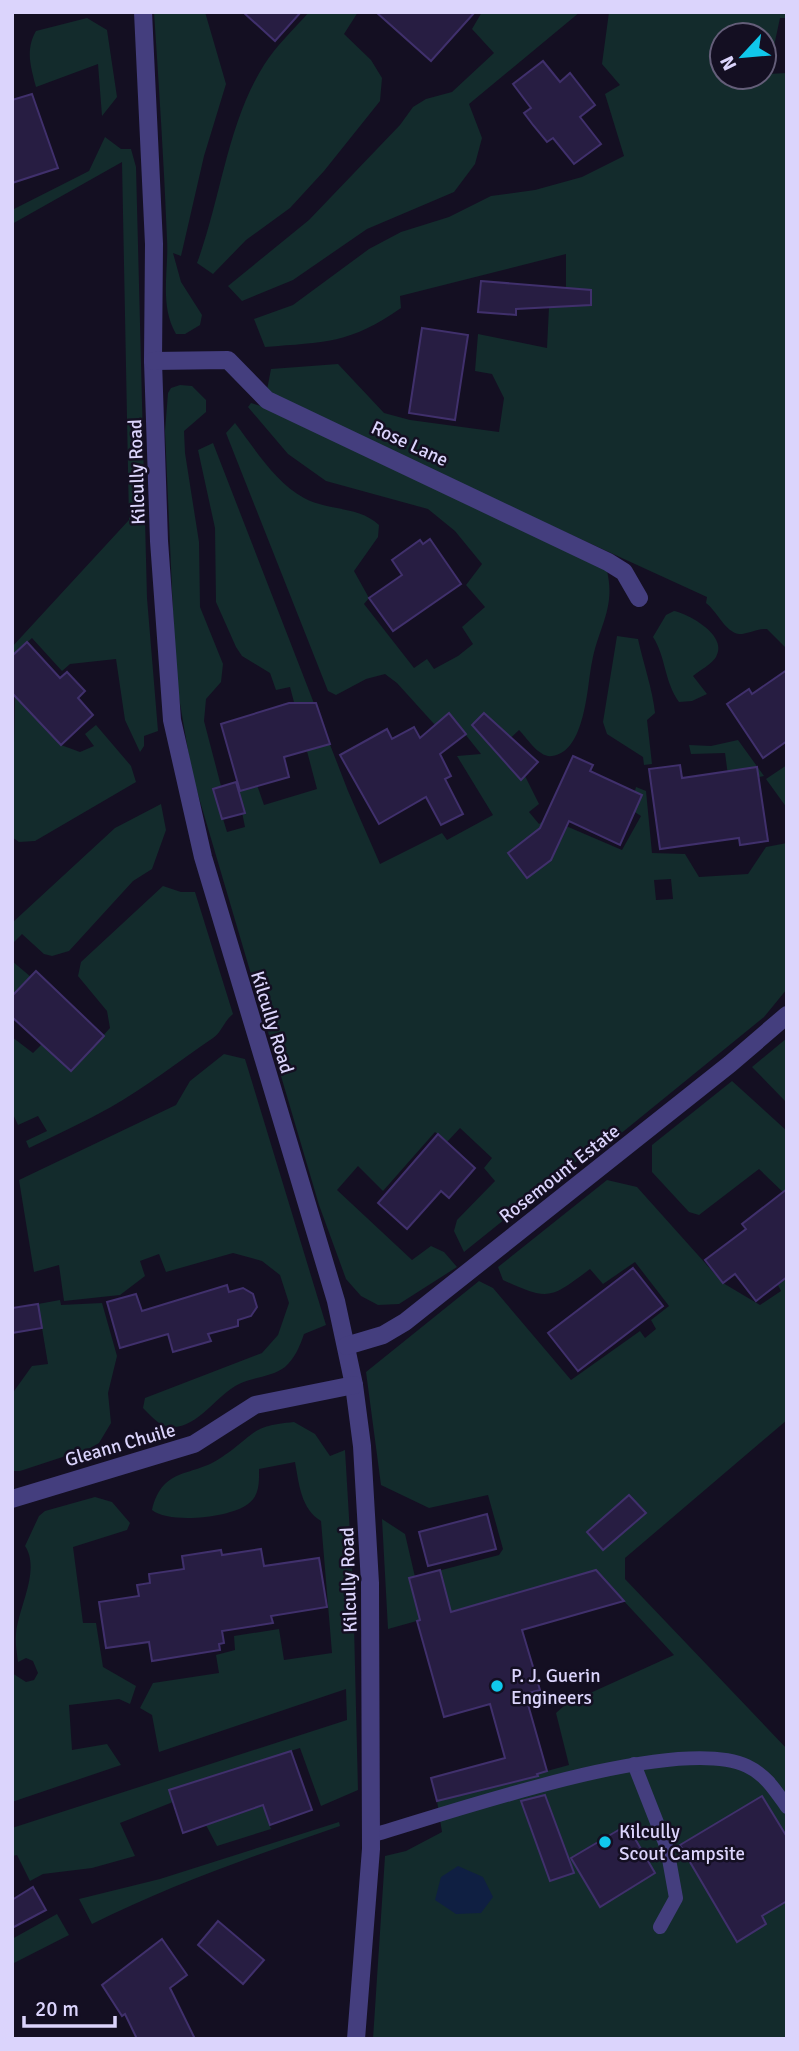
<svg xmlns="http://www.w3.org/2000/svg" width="799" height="2051" viewBox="0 0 799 2051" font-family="Signika,sans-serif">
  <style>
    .green { fill: #132b2c; fill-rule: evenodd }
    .water { fill: #0f1f42 }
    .building { fill: #271d42; stroke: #40306c; stroke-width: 2 }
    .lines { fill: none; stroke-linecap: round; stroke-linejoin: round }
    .lane { stroke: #443e7e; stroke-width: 14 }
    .street { stroke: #443e7e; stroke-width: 18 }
    .poi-dot { fill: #10c8ec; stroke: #140f22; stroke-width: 2.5 }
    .labels { text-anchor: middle; stroke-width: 5; stroke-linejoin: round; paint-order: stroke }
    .street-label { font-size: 19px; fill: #dbd4fc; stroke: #140f22 }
    .poi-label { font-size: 19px; fill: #dbd4fc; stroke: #140f22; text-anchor: start }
  </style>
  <rect width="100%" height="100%" fill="#140f22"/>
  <g class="green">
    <path d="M154 12H205L226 84 204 156 181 256 173 253 181 282 202 315 200 325 185 334H176C159 305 169 270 167 239 164 163 159 88 154 12Z"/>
    <path d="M309 12H358L344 34 371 60 382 78 380 101 324 171 290 208 246 240 213 274 197 263C221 199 227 124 264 65 276 46 294 29 309 12Z"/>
    <polygon points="482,12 580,12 469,104 482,138 475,164 454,192 367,229 293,280 242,301 228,286 309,220 400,125 413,107 426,99 452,92 494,53 472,29"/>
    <path d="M609 12H787V18H780L768 74 787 73V649L767 629C757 628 749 634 739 634 725 632 717 611 706 603L707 597 266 395 271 369 338 364 384 413 410 420 499 432 504 398 492 374 475 371 478 334 547 348 549 307 566 306V254L400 296 401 308C350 344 325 342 265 347L254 319 293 305 369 249 401 232 449 217 491 196 535 190 582 177 624 156 605 94 620 85 602 64ZM722 35H764V77H722Z"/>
    <path d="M87 18 107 30 117 97 102 116 98 64 36 87C31 67 25 50 36 31Z"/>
    <polygon points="105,137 121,149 131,149 136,167 147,598 158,731 144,736 144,746 140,752 125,720 116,659 70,664 62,671 32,638 12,656 12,647 129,520 122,162 12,224 12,210 89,171"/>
    <path d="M180 385 192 386 206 400V412L184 431 185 453 199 542 200 607 223 664 221 682 206 699 204 721 221 786 214 789 227 832 245 827 237 788 256 782 264 805 317 789 290 687 276 690 270 673 242 656 236 647 216 602 215 528 198 450 213 443 348 791 380 864 442 833 447 840 493 815 457 756 481 754 449 714 435 725 397 683 385 674 366 679 336 695 328 691 226 433 235 423C255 449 275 482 304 498 328 511 359 506 379 525L378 537 354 571 369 598 364 604 414 668 427 659 434 669 458 656 473 644 462 627 485 607 466 585 482 564 455 531 428 509 326 481 288 454 248 407 251 403 271 409 606 567C617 607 599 625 592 662 587 685 586 752 552 756 539 758 527 738 519 730L496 752 522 779 525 776 539 804 529 812 539 824 543 821 564 830 566 826 622 850 641 816 630 809 636 787 646 791 652 853 685 854 699 877 748 874 766 847 787 843V989L764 1017 619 1135 608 1136 464 1252 454 1231 457 1220 495 1181 484 1168 492 1158 460 1128 447 1142 435 1132 383 1191 358 1166 337 1190 412 1260 431 1246 444 1252 457 1267 399 1304 378 1305 361 1296 346 1279 319 1205 192 774 176 680 165 431 168 393 171 388ZM671 879 673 899 656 900 654 880Z"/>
    <path d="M674 611C689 614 729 636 716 657 712 664 700 670 693 676L707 694 692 701 679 702C664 681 666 657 653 637L666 615Z"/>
    <path d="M617 636 638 639C643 662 653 691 655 713L647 720 652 764 644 765 643 757 607 734 603 722Z"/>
    <polygon points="15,696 61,745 80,752 94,746 85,734 96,725 131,766 136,782 35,841 19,842 12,837"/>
    <polygon points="738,740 764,776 729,783 725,753 691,754 689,745 711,746"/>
    <polygon points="787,765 787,808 766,779"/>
    <polygon points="161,804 166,830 152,869 133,881 69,951 52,956 44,954 22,934 12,944 12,923 115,828"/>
    <path d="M163 886 181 892H195L233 1014C224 1021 221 1033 213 1038 179 1061 146 1087 111 1107 84 1122 56 1135 29 1148L26 1141 47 1131 38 1116 18 1125 12 1112V1037L33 1053 42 1044 71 1071 110 1028 107 1011 78 976 81 962Z"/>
    <polygon points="12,961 31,977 12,996"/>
    <polygon points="787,1038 787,1103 752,1067"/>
    <path d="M224 1054 245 1059 326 1325 304 1334C300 1346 295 1358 285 1367 272 1377 253 1377 239 1384 216 1395 198 1429 170 1427 159 1426 150 1415 143 1408L145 1398 262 1353 278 1335 289 1303 280 1275 262 1261 233 1253 166 1272 159 1254 140 1261 145 1276 120 1295 64 1301 59 1265 34 1272 19 1180 176 1105 190 1081Z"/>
    <polygon points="732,1081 787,1131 787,1196 759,1169 699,1215 689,1212 652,1172 652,1145"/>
    <path d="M607 1180 637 1187 723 1283 760 1305 781 1291 778 1285 787 1278V1420L625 1558V1579L787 1749V2039H373L385 1856 406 1851 442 1832 437 1801 569 1765 556 1713 566 1704 674 1655 596 1571 388 1629 382 1519 405 1534 415 1577 499 1555 503 1549 488 1495 429 1508 381 1485 366 1372 479 1281 493 1288 571 1380 640 1331 645 1338 656 1329 651 1320 669 1306 635 1262 603 1284 590 1269C550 1299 549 1301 503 1280L498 1267Z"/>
    <polygon points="60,1300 61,1305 102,1303 117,1356 108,1393 111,1423 99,1443 90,1448 20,1471 12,1471 12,1394 32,1366 48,1364 38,1304"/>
    <path d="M294 1422 315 1434 330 1456 345 1450 353 1584 358 1790 321 1806 300 1748 169 1790 173 1802 120 1823 135 1856 92 1868 43 1874 30 1881 17 1855 12 1856V1828L347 1720 346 1689 159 1752 152 1715 140 1708 153 1683 219 1673 216 1655 235 1650 234 1636 279 1629 284 1660 332 1653 321 1521C301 1509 299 1484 295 1462L259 1469C259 1482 260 1495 248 1504 230 1518 169 1524 152 1510 163 1465 193 1478 222 1457 255 1435 249 1426 294 1422Z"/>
    <path d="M95 1497 112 1502 130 1523 127 1530 73 1547 83 1623H96L103 1667 136 1686 130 1704 119 1699 69 1705 72 1750 107 1744 121 1765 12 1802V1673L26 1682 34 1680 38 1673 33 1661 26 1658 18 1662C17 1653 15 1643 16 1634 18 1608 41 1570 25 1546L39 1516 45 1511Z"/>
    <polygon points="263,1806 271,1829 217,1846 206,1825"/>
    <path d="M339 1822 340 1826C256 1855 172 1884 92 1924L79 1899 160 1879Z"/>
    <polygon points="57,1914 69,1935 12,1964 12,1939"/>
  </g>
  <polygon class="water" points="458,1866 483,1877 493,1897 481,1913 456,1914 435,1900 441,1877"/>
  <g class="building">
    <polygon points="243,12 301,12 275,41"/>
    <polygon points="376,12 475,12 431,61"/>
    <polygon points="543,61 560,82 570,73 595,105 580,117 601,144 574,164 553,138 547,142 533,125 524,113 531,108 513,84"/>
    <polygon points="32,94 58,168 12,183 12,100"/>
    <polygon points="481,281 591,290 591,305 516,309 516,315 478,312"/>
    <polygon points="422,328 468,335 455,420 409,413"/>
    <polygon points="430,539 461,584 393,631 369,598 402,575 392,560 420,540 423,544"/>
    <polygon points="27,642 60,678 67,672 85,691 78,698 93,715 61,745 12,693 12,656"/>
    <polygon points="787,670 787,741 763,758 727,704 749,689 752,694"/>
    <polygon points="289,703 316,703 330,744 284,757 289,777 240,791 221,724"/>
    <polygon points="449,713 466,734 440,754 451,776 445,779 463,814 441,825 426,797 379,824 340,755 387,729 392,739 414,727 420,738"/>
    <polygon points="484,713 538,762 521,780 472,725"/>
    <polygon points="573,756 593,765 590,771 642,795 620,845 569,821 551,860 527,878 508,853 540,828"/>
    <polygon points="680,765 682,778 757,767 768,841 740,845 739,838 660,849 649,769"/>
    <polygon points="236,782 245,813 222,819 213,789"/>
    <polygon points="36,971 104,1036 71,1071 12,1017 12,996"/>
    <polygon points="438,1134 475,1168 449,1198 441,1191 407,1229 378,1203"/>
    <polygon points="787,1189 787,1277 756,1301 735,1274 723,1283 705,1260 746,1229 742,1224"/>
    <polygon points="633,1268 663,1306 578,1371 548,1333"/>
    <polygon points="227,1285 229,1292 243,1288 253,1294 257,1307 251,1316 238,1320 238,1326 208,1334 211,1341 173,1352 168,1334 120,1348 107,1302 136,1294 142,1311"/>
    <polygon points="38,1304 42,1328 12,1333 12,1308"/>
    <polygon points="629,1495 646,1513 603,1550 587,1532"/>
    <polygon points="487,1514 496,1549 428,1566 419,1532"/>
    <polygon points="261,1549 264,1566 319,1558 327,1607 271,1616 273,1623 222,1631 224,1643 219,1644 220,1650 152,1661 149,1642 106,1648 99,1602 139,1596 137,1585 150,1583 149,1574 184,1569 182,1556 221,1550 222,1555"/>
    <polygon points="440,1570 451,1612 596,1570 624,1601 522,1630 540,1690 525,1694 547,1771 537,1774 538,1776 437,1801 431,1778 505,1758 490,1704 444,1717 417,1621 420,1620 409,1578"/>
    <polygon points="291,1751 312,1810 270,1825 263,1805 183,1833 169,1790"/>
    <polygon points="545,1795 574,1873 550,1881 521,1801"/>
    <polygon points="762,1796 787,1837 787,1901 762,1916 766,1924 737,1942 680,1845"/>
    <polygon points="627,1825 655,1873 600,1907 571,1858"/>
    <polygon points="33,1887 46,1910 12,1928 12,1900"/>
    <polygon points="218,1921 264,1960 243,1984 198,1945"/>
    <polygon points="162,1939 187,1975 170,1988 195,2039 137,2039 125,2014 122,2016 102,1985"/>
  </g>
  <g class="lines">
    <g class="lane">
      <polyline points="634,1764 667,1848 676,1898 660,1927"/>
      <path d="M370 1836C450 1813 676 1733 747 1766 766 1775 775 1790 787 1807"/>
    </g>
    <g class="street">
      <polyline points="143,12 154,244 153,361 159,541 172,720 203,857 336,1301 354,1385 362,1446 370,1583 371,1849 356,2039"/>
      <polyline points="153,361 228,360 267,400 608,562 624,572 639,598"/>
      <polyline points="346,1346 383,1335 405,1322 730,1064 787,1015"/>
      <polyline points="12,1499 194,1444 255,1405 354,1385"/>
    </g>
  </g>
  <g class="poi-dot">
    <circle cx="497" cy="1686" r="7"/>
    <circle cx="605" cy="1842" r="7"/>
  </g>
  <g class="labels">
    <g class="street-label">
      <text transform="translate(410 443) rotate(25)" y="7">Rose Lane</text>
      <text transform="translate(136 472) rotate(-92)" y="7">Kilcully Road</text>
      <text transform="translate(273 1022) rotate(73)" y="7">Kilcully Road</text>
      <text transform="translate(559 1173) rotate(-38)" y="7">Rosemount Estate</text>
      <text transform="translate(120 1444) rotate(-16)" y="7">Gleann Chuile</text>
      <text transform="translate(348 1580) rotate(-92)" y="7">Kilcully Road</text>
    </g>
    <g class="poi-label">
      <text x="511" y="1682">P. J. Guerin<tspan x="511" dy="22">Engineers</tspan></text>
      <text x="619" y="1838">Kilcully<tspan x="619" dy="22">Scout Campsite</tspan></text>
    </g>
  </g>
  <rect width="799" height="2051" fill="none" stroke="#dbd4fc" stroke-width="28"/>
  <g transform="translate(743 56) rotate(244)"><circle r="33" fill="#140f22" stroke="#645e79" stroke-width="2"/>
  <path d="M0-5L12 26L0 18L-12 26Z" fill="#10c8ec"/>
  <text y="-10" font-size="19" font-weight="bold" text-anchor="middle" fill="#dbd4fc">N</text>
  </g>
  <path d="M24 2016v10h91v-10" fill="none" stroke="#dbd4fc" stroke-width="3.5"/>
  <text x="35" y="2016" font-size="21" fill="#dbd4fc" stroke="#140f22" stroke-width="5" paint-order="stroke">20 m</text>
</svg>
